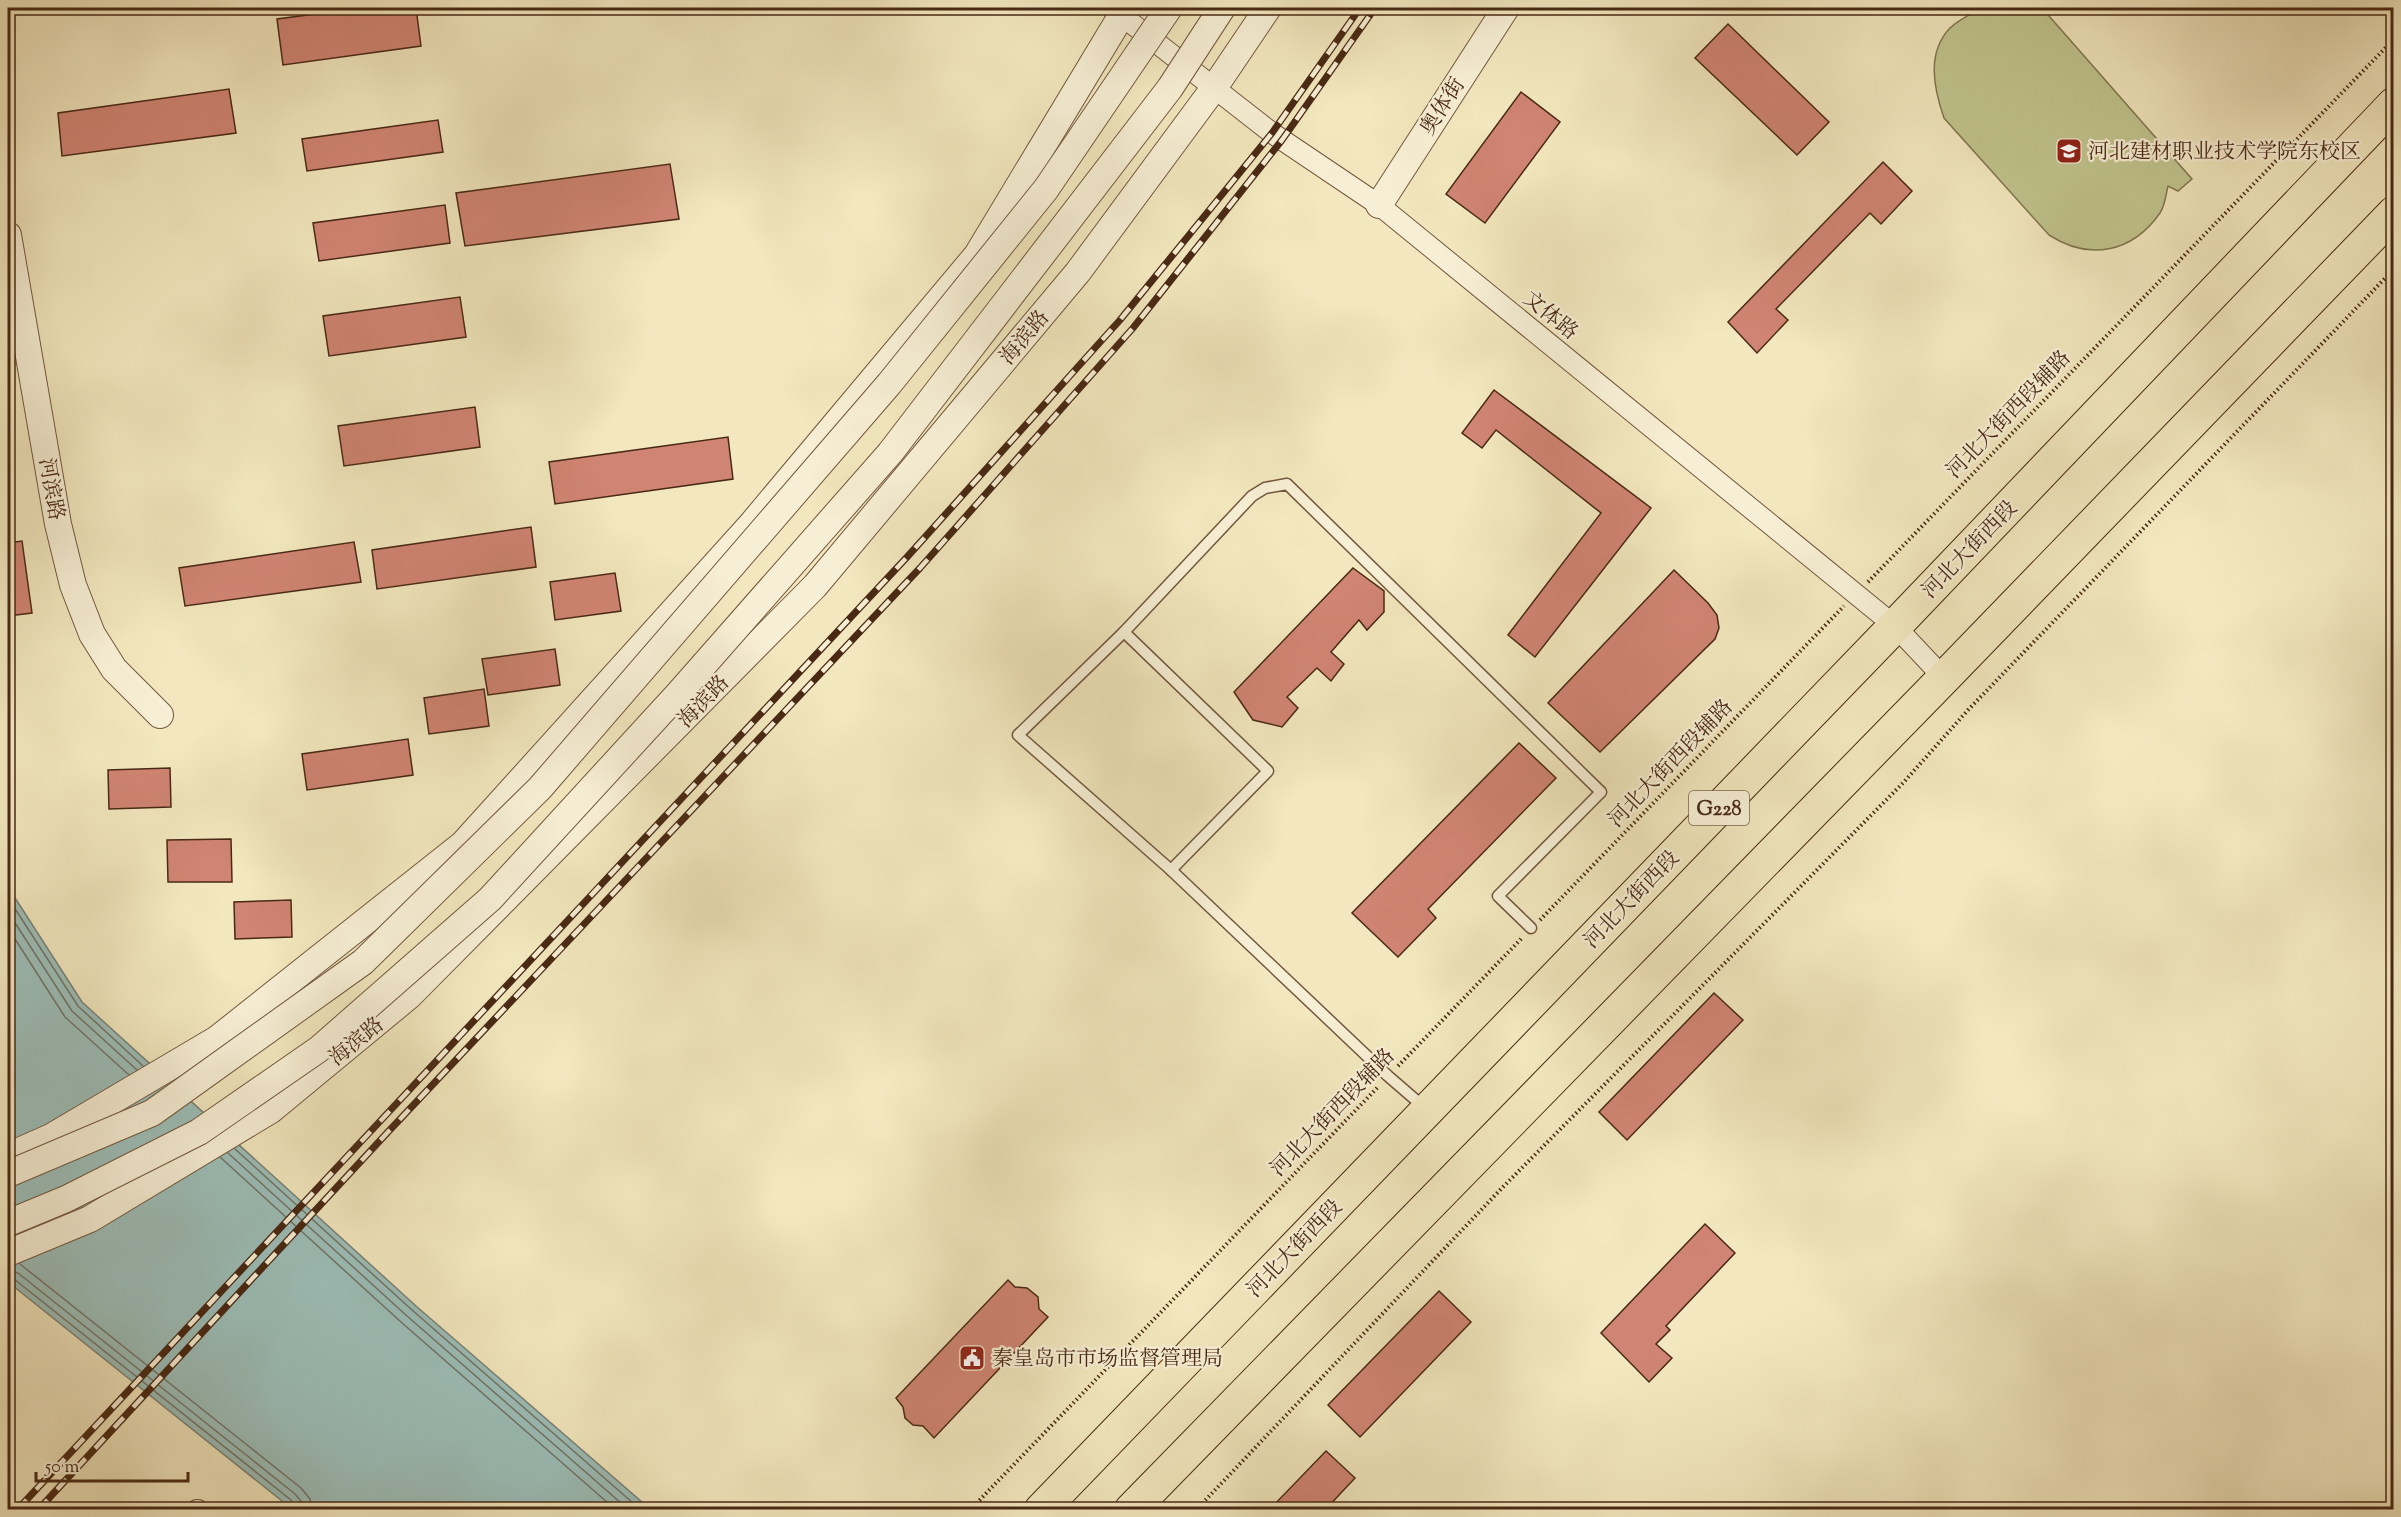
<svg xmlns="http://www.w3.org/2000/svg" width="2401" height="1517" viewBox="0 0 2401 1517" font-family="'Sorts Mill Goudy','Noto Serif SC',serif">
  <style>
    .green { fill: #c0c48e; stroke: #847651; stroke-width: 1.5 }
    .water { fill: #9cbeb8; stroke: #7b8276; stroke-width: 1.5 }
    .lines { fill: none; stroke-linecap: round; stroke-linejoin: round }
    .shore { stroke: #727466; stroke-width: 1.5 }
    .building { fill: #d08473; stroke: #492914; stroke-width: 1.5 }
    .service-casing { stroke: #73583e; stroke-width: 13 }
    .minor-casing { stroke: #73583e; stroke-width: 22 }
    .tertiary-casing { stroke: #73583e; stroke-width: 28 }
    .trunk-casing { stroke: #492914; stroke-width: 35 }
    .path { stroke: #492914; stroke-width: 4; stroke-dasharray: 1.5 3; stroke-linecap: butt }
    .service { stroke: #f7efd5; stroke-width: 10 }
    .minor { stroke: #f7efd5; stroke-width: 20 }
    .tertiary { stroke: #f7efd5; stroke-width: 26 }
    .trunk { stroke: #f2e7be; stroke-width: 33 }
    .rail-casing { stroke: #492914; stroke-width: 7 }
    .rail { stroke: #f7efd5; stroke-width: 4.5; stroke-dasharray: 14; stroke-linecap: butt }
    .tertiary-bridge-casing { stroke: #73583e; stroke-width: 28; stroke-linecap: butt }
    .tertiary-bridge { stroke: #f7efd5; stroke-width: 26 }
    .labels { text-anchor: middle; stroke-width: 4.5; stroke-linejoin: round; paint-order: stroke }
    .shield { fill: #f7efd5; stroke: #7d644e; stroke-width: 1.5 }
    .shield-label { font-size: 20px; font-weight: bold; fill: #492914 }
    .street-label { font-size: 21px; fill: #492914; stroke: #f7efd5 }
    .poi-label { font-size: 21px; fill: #492914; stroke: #f7efd5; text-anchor: start }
  </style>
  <rect width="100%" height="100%" fill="#f2e7be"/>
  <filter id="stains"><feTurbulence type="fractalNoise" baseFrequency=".00333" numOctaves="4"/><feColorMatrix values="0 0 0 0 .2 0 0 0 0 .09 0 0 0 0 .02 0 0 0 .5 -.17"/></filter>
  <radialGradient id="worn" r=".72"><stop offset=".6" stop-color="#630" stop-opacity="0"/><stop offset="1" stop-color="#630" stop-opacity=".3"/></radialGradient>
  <path class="green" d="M1982 8H2042L2192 179 2178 191 2168 186C2166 194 2165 206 2160 213 2132 253 2089 261 2049 235L1944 118C1934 89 1926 53 1950 28 1958 20 1971 14 1982 8Z"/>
  <polygon class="water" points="8,887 82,1002 416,1306 650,1509 292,1509 8,1282"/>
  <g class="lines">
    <g class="shore">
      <polyline points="8,898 78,1006 143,1066"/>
      <polyline points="8,912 72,1011 137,1070"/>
      <polyline points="8,928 65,1017 129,1075"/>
      <polyline points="235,1149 412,1310 641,1510"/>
      <polyline points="228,1153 407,1316 629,1510"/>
      <polyline points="220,1157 401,1322 616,1510"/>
      <polyline points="20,1264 301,1488 310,1499 312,1510"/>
      <polyline points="8,1270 18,1273 295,1494 301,1501 303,1510"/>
      <polyline points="8,1278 14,1279 291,1500 295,1510"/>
    </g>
  </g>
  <g class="building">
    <polygon points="362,8 416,8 421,46 283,65 277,19"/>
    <polygon points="1728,24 1829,122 1797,155 1695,58"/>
    <polygon points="229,89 236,133 62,156 58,113"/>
    <polygon points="1521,92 1560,122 1485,223 1446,194"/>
    <polygon points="438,120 443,152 307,171 302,139"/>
    <polygon points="1883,162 1912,191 1881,224 1870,213 1776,309 1788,320 1757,353 1728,322"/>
    <polygon points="670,164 679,219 465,246 456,193"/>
    <polygon points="445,205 450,243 319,261 313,223"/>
    <polygon points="460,297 466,337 329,356 323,316"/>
    <polygon points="1494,390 1651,508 1535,657 1508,635 1601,513 1496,430 1482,448 1462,433"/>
    <polygon points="475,407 480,447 344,466 338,426"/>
    <polygon points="728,437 733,479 555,504 549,462"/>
    <polygon points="531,527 536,567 377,589 372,550"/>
    <polygon points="22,541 32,613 8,616 8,543"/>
    <polygon points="354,542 361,582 185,606 179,568"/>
    <polygon points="1353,568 1384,591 1384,612 1367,630 1359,620 1331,652 1344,664 1331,681 1317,668 1287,697 1298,708 1282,727 1253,720 1234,692"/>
    <polygon points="1674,570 1708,603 1717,615 1719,628 1715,639 1600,752 1548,703"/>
    <polygon points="615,573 621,611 555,620 550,582"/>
    <polygon points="555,649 560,685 488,695 482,659"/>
    <polygon points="484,689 489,726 429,734 424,698"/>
    <polygon points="408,739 413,775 307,790 302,754"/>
    <polygon points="1519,743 1556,778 1428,909 1436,918 1398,957 1352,913"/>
    <polygon points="170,768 171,807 109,809 108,770"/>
    <polygon points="231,839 232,882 168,882 167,840"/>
    <polygon points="291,900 292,937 235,939 234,902"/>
    <polygon points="1714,993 1743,1020 1627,1140 1599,1112"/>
    <polygon points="1705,1224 1735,1253 1666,1326 1670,1330 1656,1344 1672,1358 1649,1382 1601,1333"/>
    <polygon points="1008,1280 1015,1287 1027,1288 1038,1297 1039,1309 1048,1317 934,1438 923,1426 913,1425 905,1418 903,1407 896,1398"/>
    <polygon points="1439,1291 1471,1322 1360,1437 1328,1405"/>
    <polygon points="1326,1451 1355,1478 1325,1510 1269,1510"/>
  </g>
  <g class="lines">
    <g class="service-casing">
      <g id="service">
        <polyline points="1124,632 1268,771 1171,870"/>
        <polyline points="1425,1108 1388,1076 1171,870 1018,735 1124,632 1252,496 1265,488 1287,484 1601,792 1498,896 1531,928"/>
      </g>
    </g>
    <g class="minor-casing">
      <g id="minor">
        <polyline points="1112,8 1272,133 1379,205 1895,626 1944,678"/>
        <polyline points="197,1510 198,1510"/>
      </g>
    </g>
    <g class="tertiary-casing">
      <g id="tertiary">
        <polyline points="1379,205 1506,8"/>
        <polyline points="8,235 58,524 73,585 92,634 114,669 160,715"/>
        <polyline points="8,1156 51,1137 217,1039 463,844 750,526 977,255 1126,8"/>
        <polyline points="8,1253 90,1219 271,1110 409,996 815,586 1078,272 1214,88 1268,8"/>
      </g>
    </g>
    <g class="trunk-casing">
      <g id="trunk">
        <polyline points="1041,1510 1895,626 2394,104"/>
        <polyline points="1131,1510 1944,678 2394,213"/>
      </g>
    </g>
    <g class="path">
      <polyline points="1868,582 2394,39"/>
      <polyline points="1540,920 1844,606"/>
      <polyline points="1398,1066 1522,938"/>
      <polyline points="970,1510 1378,1087"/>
      <polyline points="1196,1510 1501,1189 1903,783 1968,710 2394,269"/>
    </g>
    <use href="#service" class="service"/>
    <use href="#minor" class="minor"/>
    <use href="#tertiary" class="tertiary"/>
    <use href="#trunk" class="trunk"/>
    <g class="rail-casing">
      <g id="rail">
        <polyline points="17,1510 908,556 1120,320 1272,133 1360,8"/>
        <polyline points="38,1510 387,1133 920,568 1133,328 1282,140 1375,8"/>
      </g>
    </g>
    <use href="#rail" class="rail"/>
    <g class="tertiary-bridge-casing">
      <g id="tertiary-bridge">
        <polyline points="8,1174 152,1113 363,962 540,788 889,384 1046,189 1169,8"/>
        <polyline points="8,1223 66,1199 199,1132 319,1049 490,899 679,693 890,453 1170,88 1222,8"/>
      </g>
    </g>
    <use href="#tertiary-bridge" class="tertiary-bridge"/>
  </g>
  <defs>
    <g id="school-square" transform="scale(1.35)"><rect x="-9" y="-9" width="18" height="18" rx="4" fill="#8f2418" stroke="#f7efd5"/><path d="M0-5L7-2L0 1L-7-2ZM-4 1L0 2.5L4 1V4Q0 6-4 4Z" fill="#fff"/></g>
    <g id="civic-square" transform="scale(1.35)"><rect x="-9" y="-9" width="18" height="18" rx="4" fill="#8f2418" stroke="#f7efd5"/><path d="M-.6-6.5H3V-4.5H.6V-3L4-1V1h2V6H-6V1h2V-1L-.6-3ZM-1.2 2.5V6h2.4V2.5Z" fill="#fff"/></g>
  </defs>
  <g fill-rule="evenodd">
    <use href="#school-square" x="2069" y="151"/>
    <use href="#civic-square" x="972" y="1358"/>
  </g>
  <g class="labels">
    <rect class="shield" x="1689" y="791" width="60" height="34" rx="4.5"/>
    <g class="shield-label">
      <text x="1719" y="815">G228</text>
    </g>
    <g class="street-label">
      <text transform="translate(1442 106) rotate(-57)" y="7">奥体街</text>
      <text transform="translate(1551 315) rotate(39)" y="7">文体路</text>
      <text transform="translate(1024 337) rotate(-50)" y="7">海滨路</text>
      <text transform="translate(2008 414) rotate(-46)" y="7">河北大街西段辅路</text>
      <text transform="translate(52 489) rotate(80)" y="7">河滨路</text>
      <text transform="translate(1969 549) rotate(-46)" y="7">河北大街西段</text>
      <text transform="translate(703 701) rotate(-46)" y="7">海滨路</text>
      <text transform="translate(1670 763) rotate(-46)" y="7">河北大街西段辅路</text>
      <text transform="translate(1631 899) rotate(-46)" y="7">河北大街西段</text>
      <text transform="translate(356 1041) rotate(-39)" y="7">海滨路</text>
      <text transform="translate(1332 1112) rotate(-46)" y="7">河北大街西段辅路</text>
      <text transform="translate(1294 1248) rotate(-46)" y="7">河北大街西段</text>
    </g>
    <g class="poi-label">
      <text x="2088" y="158">河北建材职业技术学院东校区</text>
      <text x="992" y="1365">秦皇岛市市场监督管理局</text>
    </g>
  </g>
  <rect width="2401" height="1517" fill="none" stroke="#f2e7be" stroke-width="30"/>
  <rect x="9" y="9" width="2383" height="1499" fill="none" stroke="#492914" stroke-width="3"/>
  <rect x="15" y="15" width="2371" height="1487" fill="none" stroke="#492914" stroke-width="1.5"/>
  <path d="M36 1472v9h152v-9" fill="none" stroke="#492914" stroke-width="3"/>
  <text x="45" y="1472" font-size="18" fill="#492914" stroke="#f7efd5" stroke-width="4.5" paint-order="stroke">50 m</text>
  <rect width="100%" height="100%" filter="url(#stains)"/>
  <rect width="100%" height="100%" fill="url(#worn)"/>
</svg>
